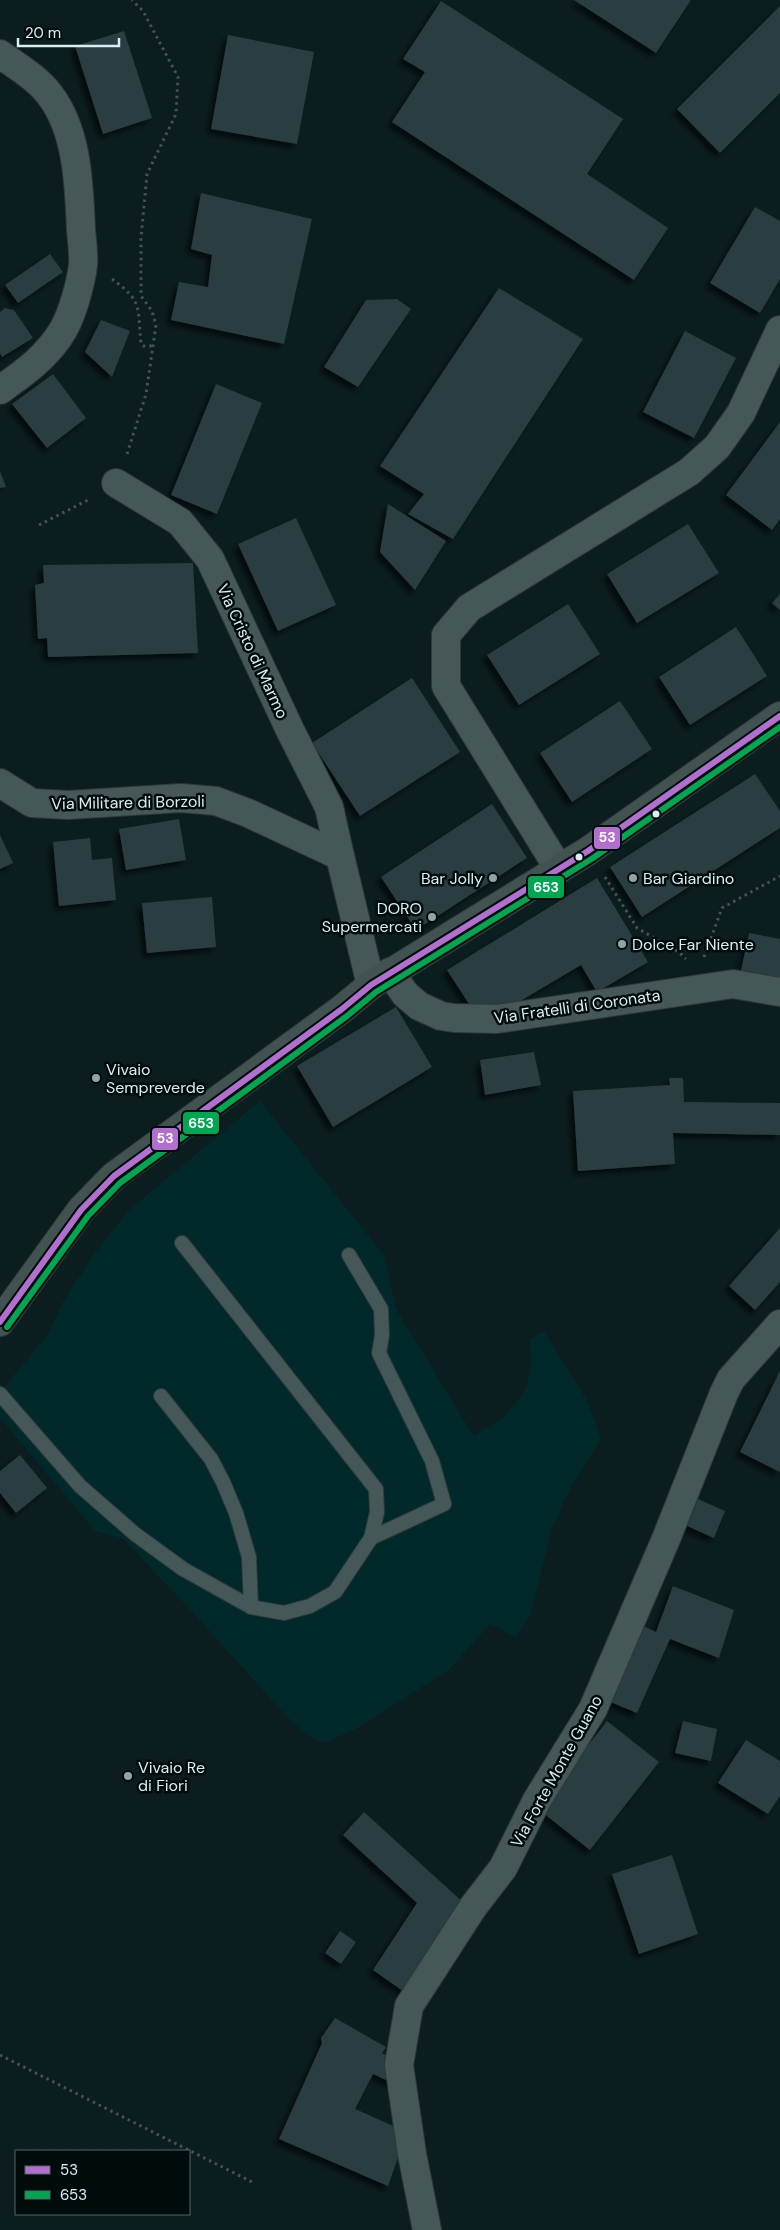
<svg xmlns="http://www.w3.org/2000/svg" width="780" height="2230" viewBox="0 0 780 2230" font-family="'DM Sans',sans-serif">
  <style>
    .built { fill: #01282b }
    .building { fill: #2c3c3f; filter: url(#shadow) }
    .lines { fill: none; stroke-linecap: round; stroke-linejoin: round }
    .service-casing { stroke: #2d393a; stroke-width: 16 }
    .minor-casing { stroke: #2d393a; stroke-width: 30 }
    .tertiary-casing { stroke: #2d393a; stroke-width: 30 }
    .secondary-casing { stroke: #2d393a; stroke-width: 30 }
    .path { stroke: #455354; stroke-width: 3; stroke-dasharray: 2.5 4; stroke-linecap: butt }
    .service { stroke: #465758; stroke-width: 14 }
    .minor { stroke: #465758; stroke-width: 28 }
    .tertiary { stroke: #465758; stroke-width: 28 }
    .secondary { stroke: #415251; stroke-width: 28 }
    .bus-1-casing { stroke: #000b0c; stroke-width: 10 }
    .bus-2-casing { stroke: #000b0c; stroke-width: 10 }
    .bus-1 { stroke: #b36fd0; stroke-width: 6 }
    .bus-2 { stroke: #00a651; stroke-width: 6 }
    .bus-dot { fill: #d8eef0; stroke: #000b0c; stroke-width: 2 }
    .poi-dot { fill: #90a5a6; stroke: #000b0c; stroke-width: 2 }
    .labels { text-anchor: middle; stroke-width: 5; stroke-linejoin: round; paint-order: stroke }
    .street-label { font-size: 16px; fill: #d8eef0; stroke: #000b0c }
    .poi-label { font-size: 16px; fill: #d8eef0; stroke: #000b0c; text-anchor: start }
    .line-badge { stroke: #000b0c; stroke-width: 2 }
    .badge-label { font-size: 14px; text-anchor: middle; font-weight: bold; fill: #fff }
  </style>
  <defs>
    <filter id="shadow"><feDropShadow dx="-4.5" dy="4.5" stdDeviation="2.5" flood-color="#0009"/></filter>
  </defs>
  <rect width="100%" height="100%" fill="#0b1d1e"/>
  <polygon class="built" points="260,1101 384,1255 396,1309 474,1436 505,1416 526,1389 531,1360 529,1339 544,1331 587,1400 601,1439 573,1483 552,1528 530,1615 516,1638 490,1624 449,1670 354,1730 324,1743 308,1736 286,1716 195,1615 123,1539 95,1531 0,1418 0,1392 48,1334 62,1303 96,1251 130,1209"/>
  <g class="building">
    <polygon points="574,0 691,0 656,53"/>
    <polygon points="441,1 623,119 587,174 668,228 634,280 392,122 425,72 403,59"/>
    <polygon points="780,6 780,93 720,153 677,109"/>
    <polygon points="124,31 152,118 103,134 75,46"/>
    <polygon points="228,35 314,52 297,144 211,129"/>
    <polygon points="201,193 312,219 284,344 171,320 179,282 208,287 212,255 191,249"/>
    <polygon points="755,207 780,221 780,279 760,313 710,283"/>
    <polygon points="50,254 63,272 18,303 5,285"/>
    <polygon points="499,288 583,339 453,539 408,514 424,494 380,466"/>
    <polygon points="397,299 411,309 358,387 324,367 366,300"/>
    <polygon points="5,308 14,310 33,338 2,357 0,353 0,312"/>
    <polygon points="101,320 130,331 112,377 85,352"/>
    <polygon points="685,331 736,358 694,438 643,412"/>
    <polygon points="53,374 86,418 47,448 12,404"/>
    <polygon points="216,384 262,403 217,514 171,495"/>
    <polygon points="780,422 780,519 772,530 726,495"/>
    <polygon points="0,471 6,487 0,488"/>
    <polygon points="388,504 446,541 415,590 380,552"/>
    <polygon points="296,518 336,605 278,631 238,544"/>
    <polygon points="688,524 719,573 637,623 607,574"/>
    <polygon points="193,563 198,653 48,657 47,638 38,639 35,585 44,583 43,565"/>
    <polygon points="780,594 780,610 772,603"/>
    <polygon points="568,604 600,654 519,705 487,655"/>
    <polygon points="736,627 767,676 690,725 659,677"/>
    <polygon points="412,678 460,752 360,816 312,743"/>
    <polygon points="620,701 652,749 572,802 540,753"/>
    <polygon points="755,774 780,811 780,828 642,917 610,867"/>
    <polygon points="492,804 527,858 416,930 381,877"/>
    <polygon points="179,819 186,860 126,870 119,829"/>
    <polygon points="0,835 13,863 0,869"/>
    <polygon points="90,838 92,860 112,858 116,900 59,906 53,842"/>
    <polygon points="597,878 648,962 597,992 581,965 517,1003 471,1007 447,970"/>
    <polygon points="212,897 216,947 147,953 142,903"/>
    <polygon points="749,933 780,939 780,986 739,980"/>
    <polygon points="396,1007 432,1067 333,1127 297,1066"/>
    <polygon points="534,1052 541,1085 485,1095 480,1060"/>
    <polygon points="669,1078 683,1078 684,1102 780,1103 780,1135 673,1133 675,1164 578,1171 573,1091 670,1085"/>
    <polygon points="780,1228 780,1282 755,1310 729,1286"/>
    <polygon points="780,1371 780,1472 740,1452"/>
    <polygon points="20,1455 47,1488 16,1513 0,1493 0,1471"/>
    <polygon points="698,1499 725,1511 714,1538 687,1526"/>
    <polygon points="673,1586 734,1610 719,1658 670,1639 637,1713 608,1701 641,1625 656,1632"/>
    <polygon points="607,1721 659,1762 590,1850 538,1809"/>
    <polygon points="683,1721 717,1729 711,1761 675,1753"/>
    <polygon points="746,1740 780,1761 780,1796 768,1814 718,1783"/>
    <polygon points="364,1812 466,1905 410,1996 373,1970 417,1903 343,1835"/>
    <polygon points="672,1855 698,1934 639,1954 612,1874"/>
    <polygon points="340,1931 356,1942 341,1964 325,1953"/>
    <polygon points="335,2018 386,2047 382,2053 397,2063 397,2085 373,2074 355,2109 407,2132 388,2186 279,2139 322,2043 321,2038"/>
  </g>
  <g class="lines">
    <g class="service-casing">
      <g id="service">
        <polyline points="349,1255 381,1309 382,1335 379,1353 432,1461 444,1504 371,1538"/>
        <polyline points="0,1394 80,1486 135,1534 183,1569 251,1607 284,1613 310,1606 335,1592 371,1538 377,1512 376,1489 182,1243"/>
        <polyline points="161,1396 211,1459 223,1482 236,1513 249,1557 251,1607"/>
      </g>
    </g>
    <g class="minor-casing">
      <g id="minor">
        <polyline points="116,483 180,522 210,559 290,730 329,807 340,856"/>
        <polyline points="559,869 446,686 446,635 469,608 689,472 717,447 741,413 780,330"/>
        <polyline points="390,972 405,994 419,1006 441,1016 454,1018 497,1019 733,984 780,992"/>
        <polyline points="427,2230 412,2154 399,2065 409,2006 473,1907 503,1868 537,1800 593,1709 666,1539 724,1393 731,1379 780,1324"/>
      </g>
    </g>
    <g class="tertiary-casing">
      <g id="tertiary">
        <path d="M0 54C18 67 37 78 50 95 78 132 79 186 81 230 82 242 84 254 83 265 81 283 72 315 63 330 48 356 24 373 0 390"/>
        <polyline points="0,783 32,803 68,805 181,798 216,801 248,813 340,856 371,985"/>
      </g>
    </g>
    <g class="secondary-casing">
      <polyline id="secondary" points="0,1322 81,1210 114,1176 342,1009 371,985 588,851 780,716"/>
    </g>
    <g class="path">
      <path d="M112 279C144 302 137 308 141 343L143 346H153"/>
      <polyline points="127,454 146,394 156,325 152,311 141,296 141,238 147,174 176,114 178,77 143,11 132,0"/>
      <polyline points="39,525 90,499"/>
      <polyline points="605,877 637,928 679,952 686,959"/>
      <polyline points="704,957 722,908 780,876"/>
      <polyline points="0,2055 254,2183"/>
    </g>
    <use href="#service" class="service"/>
    <use href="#minor" class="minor"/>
    <use href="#tertiary" class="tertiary"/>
    <use href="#secondary" class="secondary"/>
    <g class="bus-1-casing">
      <polyline id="bus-1" points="0,1322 81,1210 114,1176 342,1009 371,985 588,851 780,716"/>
    </g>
    <g class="bus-2-casing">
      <polyline id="bus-2" points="7,1327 88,1216 120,1183 347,1016 376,992 593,858 780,727"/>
    </g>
    <use href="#bus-1" class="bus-1"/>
    <use href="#bus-2" class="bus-2"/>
  </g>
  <g class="bus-dot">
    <circle cx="656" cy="814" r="4.5"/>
    <circle cx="579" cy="857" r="4.5"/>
  </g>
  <g class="poi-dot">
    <circle cx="493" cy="878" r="5"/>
    <circle cx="633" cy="878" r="5"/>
    <circle cx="432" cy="917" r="5"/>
    <circle cx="622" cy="944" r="5"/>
    <circle cx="96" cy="1078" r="5"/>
    <circle cx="128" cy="1776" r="5"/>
  </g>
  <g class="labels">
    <g class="street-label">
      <text transform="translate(253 651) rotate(65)" y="6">Via Cristo di Marmo</text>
      <text transform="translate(128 802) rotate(-1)" y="6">Via Militare di Borzoli</text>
      <text transform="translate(577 1006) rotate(-8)" y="6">Via Fratelli di Coronata</text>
      <text transform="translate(556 1771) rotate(-61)" y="6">Via Forte Monte Guano</text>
    </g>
    <g class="poi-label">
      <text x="483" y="884" text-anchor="end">Bar Jolly</text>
      <text x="643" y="884">Bar Giardino</text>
      <text x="422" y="914" text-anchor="end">DORO<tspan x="422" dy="18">Supermercati</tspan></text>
      <text x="632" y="950">Dolce Far Niente</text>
      <text x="106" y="1075">Vivaio<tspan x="106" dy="18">Sempreverde</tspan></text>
      <text x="138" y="1773">Vivaio Re<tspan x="138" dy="18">di Fiori</tspan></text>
    </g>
  </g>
  <g class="line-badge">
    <rect x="593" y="826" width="28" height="24" rx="5" fill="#b36fd0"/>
    <rect x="527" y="875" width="38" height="24" rx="5" fill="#00a651"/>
    <rect x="182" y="1111" width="38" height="24" rx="5" fill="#00a651"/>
    <rect x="151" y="1127" width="28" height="24" rx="5" fill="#b36fd0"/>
  </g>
  <g class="badge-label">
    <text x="607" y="842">53</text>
    <text x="546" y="892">653</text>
    <text x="201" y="1128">653</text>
    <text x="165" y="1143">53</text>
  </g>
  <rect x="15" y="2150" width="175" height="65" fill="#000b0c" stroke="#566667"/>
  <rect x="25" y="2166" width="25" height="8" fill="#b36fd0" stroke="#566667"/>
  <text x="60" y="2175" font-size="15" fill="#d8eef0">53</text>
  <rect x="25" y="2191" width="25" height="8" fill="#00a651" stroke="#566667"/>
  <text x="60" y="2200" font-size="15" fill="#d8eef0">653</text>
  <path d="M18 38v8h101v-8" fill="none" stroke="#d8eef0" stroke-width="2.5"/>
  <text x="25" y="38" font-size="15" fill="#d8eef0" stroke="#000b0c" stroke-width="4" paint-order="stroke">20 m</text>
</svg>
